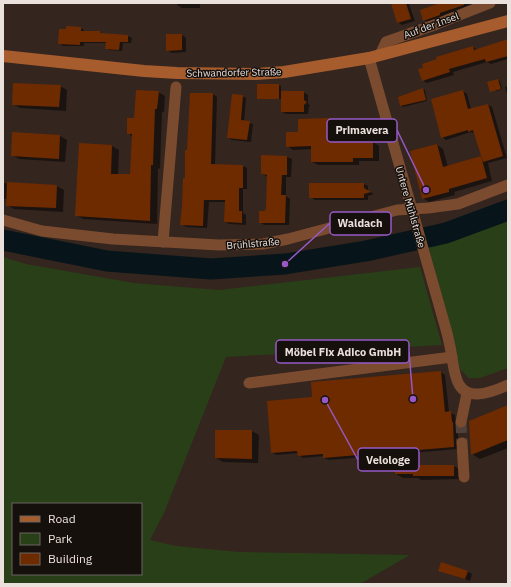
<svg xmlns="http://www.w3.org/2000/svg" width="511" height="587" viewBox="0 0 511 587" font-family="'IBM Plex Sans',sans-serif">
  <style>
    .green { fill: #293f18; fill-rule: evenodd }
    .shadow { fill: #0007 }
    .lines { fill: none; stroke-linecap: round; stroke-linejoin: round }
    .river { stroke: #07151a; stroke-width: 21 }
    .building { fill: #6f2b00 }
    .minor-tunnel { stroke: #4f413a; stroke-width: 11; stroke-dasharray: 11 5.5; stroke-linecap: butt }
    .minor { stroke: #7a4b2f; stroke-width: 11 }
    .secondary { stroke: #a65c2d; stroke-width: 12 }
    .labels { text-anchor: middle; stroke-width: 3; stroke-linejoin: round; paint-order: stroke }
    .street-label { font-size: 10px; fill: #ebe1dc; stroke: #16100d }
    .leader { fill: none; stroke: #9759c6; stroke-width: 1.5 }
    .callout-dot { fill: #9759c6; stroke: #16100d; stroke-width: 1.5 }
    .callout { fill: #16100d; stroke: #9759c6; stroke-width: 1.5 }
    .callout-label { font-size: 11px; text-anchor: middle; font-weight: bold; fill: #ebe1dc }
  </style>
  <rect width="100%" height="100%" fill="#34251e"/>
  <g class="green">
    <polygon points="508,212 508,368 480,378 469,378 460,369 428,244"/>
    <path d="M3 257 26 264 134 283 219 290 420 267 442 345 226 357 164 513 150 540 176 546 239 552 410 555 360 584H3ZM13 504H141V574H13Z"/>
  </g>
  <g class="shadow">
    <polygon points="177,3 200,3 200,8 182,8 177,5"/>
    <polygon points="398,3 409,4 415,21 402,25 398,22"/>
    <polygon points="440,3 481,3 444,15 444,17 429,23 424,20"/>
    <polygon points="80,28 84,30 84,32 100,32 102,34 128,36 132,38 131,43 123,43 122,51 110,50 106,48 106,43 84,43 84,46 63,46 59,43"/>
    <polygon points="182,35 186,38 186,52 172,53 167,50"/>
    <polygon points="508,40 508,59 491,64 487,62 453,72 454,75 427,83 423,81 473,47 478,50"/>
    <polygon points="498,80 500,81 502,89 497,91 494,90"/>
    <polygon points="279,85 281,86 281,92 303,92 308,95 308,104 310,105 309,107 308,114 287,114 282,112 282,99 260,99 258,98"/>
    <polygon points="60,86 67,90 66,111 20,108 13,104"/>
    <polygon points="508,86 508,98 505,87"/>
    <polygon points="423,89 425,90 427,101 403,107 401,105"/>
    <polygon points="463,91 467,94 471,109 488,105 492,107 507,158 488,163 492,181 454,192 455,195 429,202 423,198 437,145 443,149 448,167 481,157 483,158 475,133 471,132 446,140 442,137"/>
    <polygon points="158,92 165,96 164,112 162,112 160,169 158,168 157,224 83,219 76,215 80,144 112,146 119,150 118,175 131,176 133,137 128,133 135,119"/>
    <polygon points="191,94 213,94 217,97 215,165 243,166 247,168 247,189 243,189 243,213 246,215 246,225 229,224 225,222 226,202 209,202 207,228 186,227 182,224 188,151"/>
    <polygon points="242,96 246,98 244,122 253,124 251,142 232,140 228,138"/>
    <polygon points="328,119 334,123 335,143 373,142 379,146 379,161 359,161 359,165 318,165 312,162 312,149 293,150 287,146 299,133"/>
    <polygon points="60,136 67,140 65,162 19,159 12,155"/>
    <polygon points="262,156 287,157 292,159 291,177 286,177 286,196 290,199 289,225 264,225 260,222 266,212 268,177 262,174"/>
    <polygon points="3,183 57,186 64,190 63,212 14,209 7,205 7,199 3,199"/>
    <polygon points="364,184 368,186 368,191 374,194 368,196 368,200 315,200 310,197"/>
    <polygon points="441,372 445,375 449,412 455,415 456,425 458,426 458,449 329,460 324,458 324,456 303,458 299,455 298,453 277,455 272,453 313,398"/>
    <polygon points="508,406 508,448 480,459 472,454"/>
    <polygon points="252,431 259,435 258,463 223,462 216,458"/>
    <polygon points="454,466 461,470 461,479 421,480 418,478 403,478 396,474"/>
    <polygon points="439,570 467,571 472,574 470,581"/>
  </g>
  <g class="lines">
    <polyline class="river" points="3,240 107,261 211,269 285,264 366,251 446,233 508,210"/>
  </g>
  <g class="building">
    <polygon points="391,3 406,3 411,19 397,23"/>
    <polygon points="440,3 464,3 464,5 440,13 440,15 423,21 420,10"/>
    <polygon points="66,26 81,27 81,31 100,31 100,33 128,35 128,42 120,42 119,50 105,49 106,42 80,42 80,45 58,44 59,29 66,29"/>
    <polygon points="166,34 182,34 182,50 166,51"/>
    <polygon points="508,39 508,56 486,62 485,59 449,69 450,72 422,81 418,69 423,68 422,64 437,59 436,57 473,46 474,50"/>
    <polygon points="498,79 501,89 490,92 487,82"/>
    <polygon points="13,83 61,85 59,107 12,105"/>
    <rect x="257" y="84" width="22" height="15"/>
    <polygon points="423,88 426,100 400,106 398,97"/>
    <polygon points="136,90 159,91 157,109 155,109 153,165 151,165 150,221 75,216 79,143 112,145 111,174 130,174 132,134 127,134 127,118 134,118"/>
    <polygon points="463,90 468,109 488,104 503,156 483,162 473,130 468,132 468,130 441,138 431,99"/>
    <polygon points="281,91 304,91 304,100 307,102 304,105 304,112 281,112"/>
    <polygon points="190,93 213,93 211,164 243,165 243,188 239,188 239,211 242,211 242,223 224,222 225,200 204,200 203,226 180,225 182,206 183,178 185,178 185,150 187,150"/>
    <polygon points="232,94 243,95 241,120 250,121 247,140 227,138"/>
    <polygon points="329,118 330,142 373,141 373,158 353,158 353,162 311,162 311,146 286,147 286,132 298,132 298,119"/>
    <polygon points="12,132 60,135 59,159 11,156"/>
    <polygon points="437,144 443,167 481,156 487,178 449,189 449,192 422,199 410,151"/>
    <polygon points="261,155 287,156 287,175 282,175 281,195 286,195 285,223 259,223 259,211 265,211 266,207 267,175 261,174"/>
    <polygon points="7,182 57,185 56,208 6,206"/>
    <polygon points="309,183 364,183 364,188 371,192 364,194 364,198 309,198"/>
    <polygon points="441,371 445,412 451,411 452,422 453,422 454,447 323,458 323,454 298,456 297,451 271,453 267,401 312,397 311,382"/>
    <polygon points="508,405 508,440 471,455 469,421"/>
    <polygon points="215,430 252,430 252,459 215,458"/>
    <polygon points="395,465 454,465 454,476 413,476 413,474 395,474"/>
    <polygon points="441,562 468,571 465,579 438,571"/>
  </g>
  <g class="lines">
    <polyline class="minor-tunnel" points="461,422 462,443"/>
    <g class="minor">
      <polyline points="380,55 386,42 437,24 490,3"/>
      <path d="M369 58 447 333C449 342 451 350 452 358 455 374 456 395 478 394 488 394 499 389 508 385"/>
      <polyline points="3,220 42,231 113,239 219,245 263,244 288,239 397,210 428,208 458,204 508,185"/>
      <polyline points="163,242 176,87"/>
      <polyline points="249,383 452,357"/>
      <polyline points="461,422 467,393"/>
      <polyline points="462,443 464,477"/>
    </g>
    <polyline class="secondary" points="3,56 144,71 177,73 256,74 284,72 369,58 508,21"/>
  </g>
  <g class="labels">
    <g class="street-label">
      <text transform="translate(431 25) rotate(-20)" y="4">Auf der Insel</text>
      <text transform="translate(234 72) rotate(-1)" y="4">Schwandorfer Straße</text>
      <text transform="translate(411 207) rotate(74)" y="4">Untere Mühlstraße</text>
      <text transform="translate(253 243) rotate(-5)" y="4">Brühlstraße</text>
    </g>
  </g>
  <path class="leader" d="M426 190L397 130M285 264L330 223M413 399L409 352M325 400L358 460"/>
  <g class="callout-dot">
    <circle cx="426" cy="190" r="4"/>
    <circle cx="285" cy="264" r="4"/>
    <circle cx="413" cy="399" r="4"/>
    <circle cx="325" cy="400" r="4"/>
  </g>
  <g class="callout">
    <rect x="327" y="119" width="70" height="23" rx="4"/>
    <rect x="330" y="212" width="61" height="23" rx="4"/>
    <rect x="276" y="340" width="133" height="23" rx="4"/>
    <rect x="358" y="448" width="61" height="23" rx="4"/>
  </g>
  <g class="callout-label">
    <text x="362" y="134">Primavera</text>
    <text x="360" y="227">Waldach</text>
    <text x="343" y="356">Möbel Fix Adico GmbH</text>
    <text x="388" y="464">Velologe</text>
  </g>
  <rect width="511" height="587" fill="none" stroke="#ebe1dc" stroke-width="8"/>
  <rect x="12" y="503" width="130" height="72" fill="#16100d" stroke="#6b6460"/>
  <rect x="20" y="516" width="20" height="6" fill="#a65c2d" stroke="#6b6460"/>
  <text x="48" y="523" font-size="12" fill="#ebe1dc">Road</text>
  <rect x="20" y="533" width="20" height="12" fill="#293f18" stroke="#6b6460"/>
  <text x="48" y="543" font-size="12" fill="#ebe1dc">Park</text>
  <rect x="20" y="553" width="20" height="12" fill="#6f2b00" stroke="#6b6460"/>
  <text x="48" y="563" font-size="12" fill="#ebe1dc">Building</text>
</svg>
